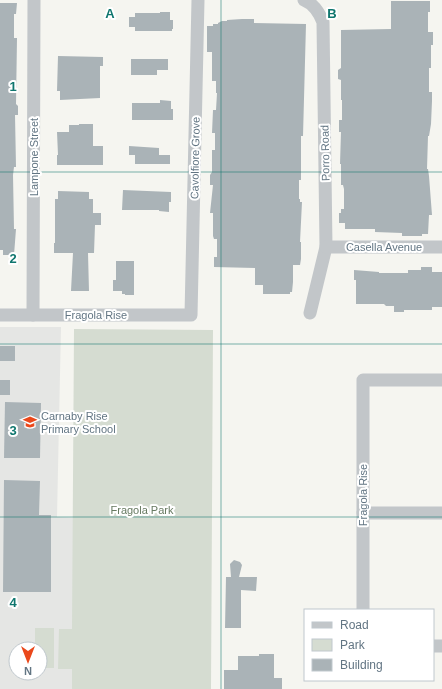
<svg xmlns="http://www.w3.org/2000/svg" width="442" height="689" viewBox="0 0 442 689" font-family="Helvetica,sans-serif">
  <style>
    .built { fill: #e5e6e4; fill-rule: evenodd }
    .green { fill: #d5dcd1 }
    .building { fill: #aab3b7 }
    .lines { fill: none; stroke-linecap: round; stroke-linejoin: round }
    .street { stroke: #c2c6c9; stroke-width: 13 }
    .grid { fill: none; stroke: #0f766e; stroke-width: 1; stroke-opacity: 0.55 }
    .labels { text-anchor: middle; stroke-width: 4; stroke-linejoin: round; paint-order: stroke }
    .street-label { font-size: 11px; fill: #627583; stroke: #fff }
    .poi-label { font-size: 11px; fill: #627583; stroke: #fff; text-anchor: start }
    .park-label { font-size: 11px; fill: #677a61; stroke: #fff }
    .grid-label { font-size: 13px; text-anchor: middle; font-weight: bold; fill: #0f766e; stroke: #fff; stroke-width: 4; stroke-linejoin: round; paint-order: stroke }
  </style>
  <rect width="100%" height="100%" fill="#f5f5f0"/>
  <path class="built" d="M0 327H61L57 517 80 518 90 689H0ZM16 649H40V673H16Z"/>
  <g class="green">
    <polygon points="74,329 213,330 211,689 72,689 72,669 58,669 59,629 72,629"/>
    <polygon points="35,628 54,628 54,668 40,668 40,649 35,649"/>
  </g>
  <g class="building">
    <polygon points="391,1 430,1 430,12 428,12 428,32 433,32 433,45 431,45 431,68 429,68 429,92 432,92 432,101 431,124 429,136 428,136 427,169 428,169 429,176 432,215 429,215 428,234 422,234 422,236 402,236 402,233 375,232 375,229 345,229 345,223 339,223 339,213 341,213 341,209 344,209 344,189 343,185 341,185 341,164 340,164 341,132 339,132 339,120 342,120 342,100 341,100 341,80 338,79 338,70 341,68 341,30 391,29"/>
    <polygon points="0,3 17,3 16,14 14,14 14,38 17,38 16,104 18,106 18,115 15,115 16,167 14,167 13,175 14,229 16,229 14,255 3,255 3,250 0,250"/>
    <polygon points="160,12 170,12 170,20 173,20 173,29 172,29 172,31 135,31 135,27 129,27 129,17 135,17 135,13 160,13"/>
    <polygon points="242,19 254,19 254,23 306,24 303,136 301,136 301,180 299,180 299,199 300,199 300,202 302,202 300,242 301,242 301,259 300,265 293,265 293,282 292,292 290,292 290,294 263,294 263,285 255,285 255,268 214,267 214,257 217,257 217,239 214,239 213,236 213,213 210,213 213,185 210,185 210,175 212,172 212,150 215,150 215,133 212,133 213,110 216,110 217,93 216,93 216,81 212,81 212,52 207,52 207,26 213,26 213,24 218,24 218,23 222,21 227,21 227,20"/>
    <polygon points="58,56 103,57 103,66 100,66 100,98 60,100 60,91 57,91"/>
    <polygon points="131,59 168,59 168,70 157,70 157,75 131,75"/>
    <polygon points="160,100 171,101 171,109 173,109 173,120 132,120 132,103 160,103"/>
    <polygon points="79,124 93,124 93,146 103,146 103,165 57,165 57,155 58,155 57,132 69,132 69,125 79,125"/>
    <polygon points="129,146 159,148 159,155 170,155 170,164 135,164 135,155 129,155"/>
    <polygon points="123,190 171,192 171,202 169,202 169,212 159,211 159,210 122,210"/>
    <polygon points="58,191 89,192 89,199 93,199 93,213 101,213 101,225 95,225 94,253 88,253 89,291 71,291 73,253 54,253 54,243 55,243 55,199 58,199"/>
    <polygon points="116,261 134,261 134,295 125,295 125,294 122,294 122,291 113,291 113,280 116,280"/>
    <polygon points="421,267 432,267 432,272 442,272 442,307 432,307 432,310 404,310 404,312 394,312 394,306 386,306 384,304 356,304 356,280 354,280 354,270 379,272 379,273 408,273 408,270 421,270"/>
    <rect x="0" y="346" width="15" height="15"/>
    <rect x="0" y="380" width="10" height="15"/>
    <polygon points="5,402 41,403 40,458 4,458"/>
    <polygon points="4,480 40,481 39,515 51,515 51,592 3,592"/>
    <polygon points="234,560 240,562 242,565 239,577 257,577 256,591 241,590 241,628 225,628 226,577 231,577 230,564"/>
    <polygon points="259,654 274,654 274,678 282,678 282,689 224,689 224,670 238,670 238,656 259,656"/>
  </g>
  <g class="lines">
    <g class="street">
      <path d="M304 0C314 4 319 12 323 22L326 247 310 313"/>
      <polyline points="326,247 442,247"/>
      <polyline points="0,315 191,315 198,0"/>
      <polyline points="33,315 34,0"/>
      <polyline points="363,513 442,513"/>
      <polyline points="363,610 363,380 442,380"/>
      <polyline points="433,646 442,646"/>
    </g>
  </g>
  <path class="grid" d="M221 0V689M0 172H442M0 344H442M0 517H442"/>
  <defs>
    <g id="school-bare" transform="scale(1.08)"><path d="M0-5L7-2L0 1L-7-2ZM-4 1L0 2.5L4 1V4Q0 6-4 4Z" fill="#ea481b" stroke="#fff" stroke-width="2.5" paint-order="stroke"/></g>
  </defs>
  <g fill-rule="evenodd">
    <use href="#school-bare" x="30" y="422"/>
  </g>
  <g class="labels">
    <g class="street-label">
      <text transform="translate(325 153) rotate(-91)" y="4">Porro Road</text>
      <text transform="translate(34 157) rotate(-90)" y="4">Lampone Street</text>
      <text transform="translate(195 158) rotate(-89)" y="4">Cavolfiore Grove</text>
      <text x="384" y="251">Casella Avenue</text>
      <text x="96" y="319">Fragola Rise</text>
      <text transform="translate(363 495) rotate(-90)" y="4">Fragola Rise</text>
    </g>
    <g class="poi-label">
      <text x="41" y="420">Carnaby Rise<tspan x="41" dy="13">Primary School</tspan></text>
    </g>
    <g class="park-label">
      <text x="142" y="514">Fragola Park</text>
    </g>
  </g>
  <g class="grid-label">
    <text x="110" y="18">A</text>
    <text x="332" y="18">B</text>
    <text x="13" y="91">1</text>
    <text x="13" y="263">2</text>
    <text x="13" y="435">3</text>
    <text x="13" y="607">4</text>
  </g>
  <rect x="304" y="609" width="130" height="72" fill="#ffffff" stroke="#c0c8cd"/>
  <rect x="312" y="622" width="20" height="6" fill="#c2c6c9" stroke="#c0c8cd"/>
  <text x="340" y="629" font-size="12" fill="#627583">Road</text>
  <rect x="312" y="639" width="20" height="12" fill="#d5dcd1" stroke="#c0c8cd"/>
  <text x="340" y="649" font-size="12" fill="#627583">Park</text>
  <rect x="312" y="659" width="20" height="12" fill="#aab3b7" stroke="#c0c8cd"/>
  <text x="340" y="669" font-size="12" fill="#627583">Building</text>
  <g transform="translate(28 661) rotate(180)"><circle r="19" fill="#ffffff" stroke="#c0c8cd"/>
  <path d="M0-3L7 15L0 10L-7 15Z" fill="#ea481b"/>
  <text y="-6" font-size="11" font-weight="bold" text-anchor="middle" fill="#627583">N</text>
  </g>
</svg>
